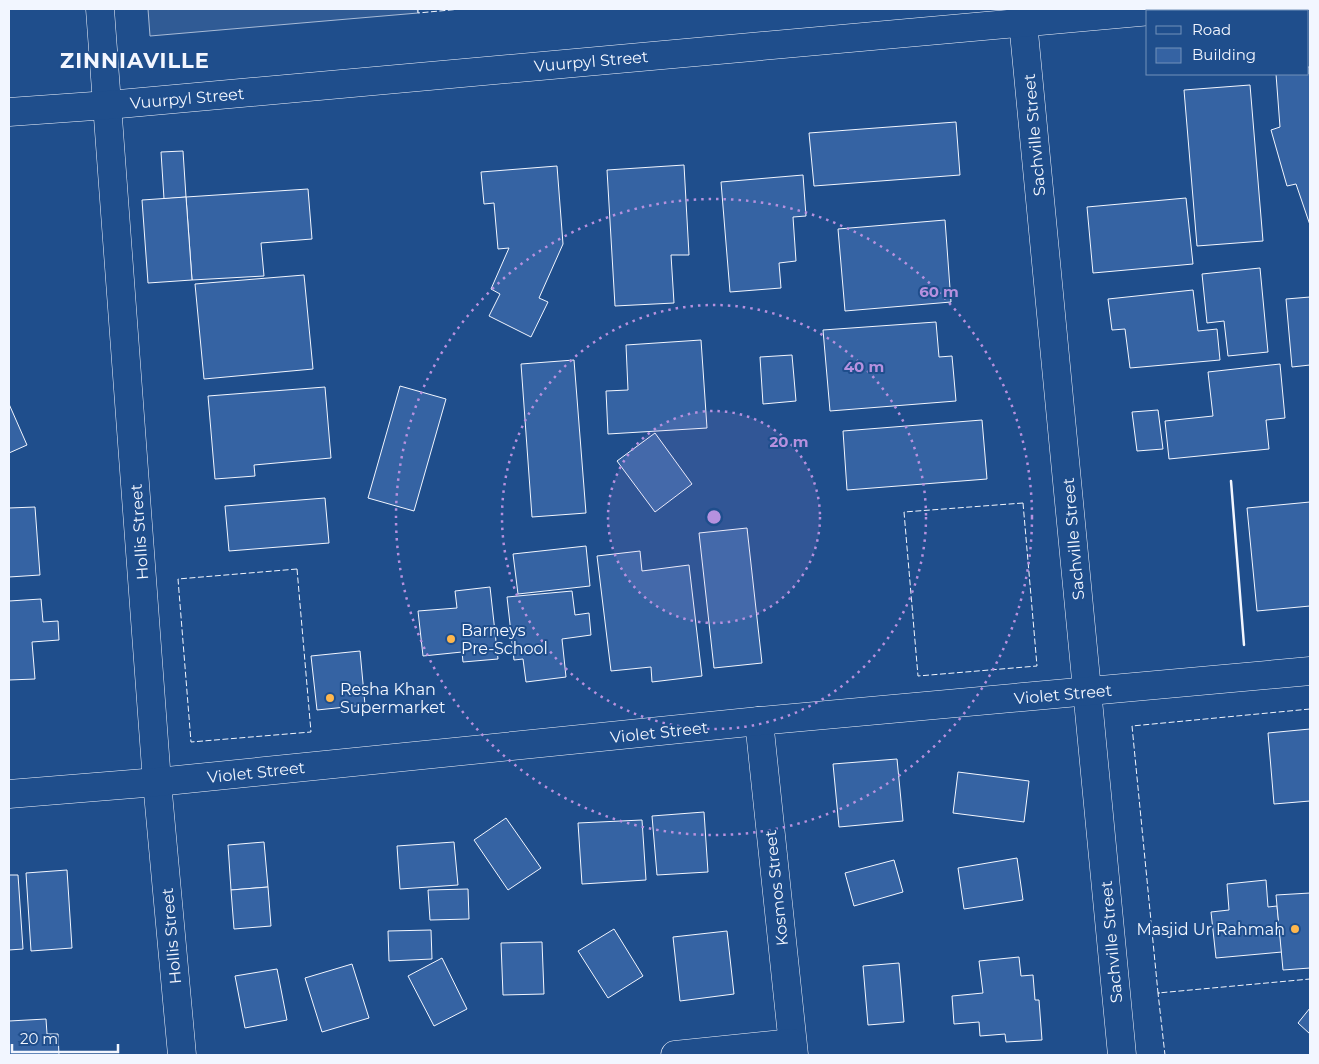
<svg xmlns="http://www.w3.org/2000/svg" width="1319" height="1064" viewBox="0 0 1319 1064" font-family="Montserrat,sans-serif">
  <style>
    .built { fill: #305b95; stroke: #a8bbd7 }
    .building { fill: #3563a3; stroke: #f2f6ff }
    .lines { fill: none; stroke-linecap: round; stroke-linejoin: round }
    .minor-casing { stroke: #f2f6ff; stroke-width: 29 }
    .minor { stroke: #1f4e8c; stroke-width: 28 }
    .fence { stroke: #f2f6ff; stroke-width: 1; stroke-dasharray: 6 2.5; stroke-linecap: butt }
    .wall { stroke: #f2f6ff; stroke-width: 2.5 }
    .ring { fill: none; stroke: #b691df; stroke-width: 2.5; stroke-dasharray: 2.5 5 }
    .poi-dot { fill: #ffb74d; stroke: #1f4e8c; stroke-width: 2 }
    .labels { text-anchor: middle; stroke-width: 4; stroke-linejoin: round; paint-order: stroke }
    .street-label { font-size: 16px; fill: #f2f6ff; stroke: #1f4e8c }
    .poi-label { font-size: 16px; fill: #f2f6ff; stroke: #1f4e8c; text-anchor: start }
    .district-label { font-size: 21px; font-weight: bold; letter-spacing: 1px; fill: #f2f6ff; stroke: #1f4e8c }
    .centre { fill: #b691df; stroke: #1f4e8c; stroke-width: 2.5 }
    .ring-label { font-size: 15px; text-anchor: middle; font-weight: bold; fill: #b691df; stroke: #1f4e8c; stroke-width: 4; stroke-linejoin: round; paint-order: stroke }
  </style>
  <rect width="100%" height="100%" fill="#1f4e8c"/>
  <polygon class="built" points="148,9 417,9 418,13 150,36"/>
  <g class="building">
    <polygon points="1308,67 1310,67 1310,225 1296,184 1287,186 1271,130 1280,127 1276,74 1308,74"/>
    <polygon points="1250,85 1263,241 1197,246 1184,90"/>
    <polygon points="956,122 960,175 814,186 809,133"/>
    <polygon points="183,151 186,197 164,199 161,152"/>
    <polygon points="684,165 689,255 671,255 674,303 615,306 607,170"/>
    <polygon points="557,166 563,244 539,298 548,302 531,337 489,316 500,294 491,289 509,248 498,249 494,203 484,204 481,172"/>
    <polygon points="803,175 806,216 793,217 796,261 779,263 781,288 730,292 721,182"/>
    <polygon points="308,189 312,239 261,243 264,276 192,280 186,197"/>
    <polygon points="186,197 192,280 148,283 142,200"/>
    <polygon points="1186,198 1193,264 1093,273 1087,207"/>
    <polygon points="945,220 951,302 845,311 838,229"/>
    <polygon points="1260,268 1268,352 1228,356 1224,321 1207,323 1202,274"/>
    <polygon points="304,275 313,369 204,379 195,284"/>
    <polygon points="1193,290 1198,331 1217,329 1220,360 1130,368 1125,329 1112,330 1108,299"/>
    <polygon points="1310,297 1310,365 1292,367 1286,299"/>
    <polygon points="936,322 939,357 952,356 956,401 830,411 823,330"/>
    <polygon points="701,340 707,428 608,434 606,391 628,390 626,345"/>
    <polygon points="792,355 796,401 763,404 760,357"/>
    <polygon points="574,360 586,513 532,517 521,364"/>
    <polygon points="1280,364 1285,418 1266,420 1269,449 1169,459 1165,421 1213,416 1208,372"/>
    <polygon points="400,386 446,399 414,511 368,498"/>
    <polygon points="325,387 331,458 254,465 255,476 215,479 208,396"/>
    <polygon points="9,404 27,445 9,453"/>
    <polygon points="1158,410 1163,449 1137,451 1132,412"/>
    <polygon points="982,420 987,479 847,490 843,431"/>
    <polygon points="655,433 692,484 655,512 617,461"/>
    <polygon points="325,498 329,543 229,551 225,506"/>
    <polygon points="1310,502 1310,606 1257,611 1247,508"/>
    <polygon points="35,507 40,575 9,577 9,508"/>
    <polygon points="747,528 762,663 714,668 699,533"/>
    <polygon points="586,546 590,586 518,594 513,554"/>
    <polygon points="640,551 642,571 689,565 702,676 652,682 651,667 611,671 597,556"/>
    <polygon points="490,587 498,659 463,662 462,652 423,656 418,611 457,608 455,591"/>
    <polygon points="572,591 575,615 589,613 591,635 562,639 566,677 526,682 523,659 514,660 507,597"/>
    <polygon points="41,599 43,622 58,621 59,640 32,642 35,679 9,680 9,601"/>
    <polygon points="360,651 365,705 317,710 311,656"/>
    <polygon points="1310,729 1310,801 1274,804 1268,733"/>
    <polygon points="897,759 903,821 839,827 833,764"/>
    <polygon points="958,772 1029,781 1024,822 953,813"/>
    <polygon points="704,812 708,872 657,875 652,816"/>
    <polygon points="506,818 541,868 508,890 474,840"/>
    <polygon points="642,820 646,880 582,884 578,823"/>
    <polygon points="264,842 268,887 231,890 228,845"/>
    <polygon points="454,842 458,885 400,889 397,846"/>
    <polygon points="1017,858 1023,900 964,909 958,868"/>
    <polygon points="894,860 903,892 854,906 845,873"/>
    <polygon points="67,870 72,948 31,951 26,873"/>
    <polygon points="9,875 18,875 23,949 9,950"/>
    <polygon points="1266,880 1268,907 1277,906 1282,952 1216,958 1211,912 1229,910 1227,884"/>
    <polygon points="268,887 271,926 234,929 231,890"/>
    <polygon points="468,889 469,919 430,920 428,890"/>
    <polygon points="1310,893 1310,968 1283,970 1276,895"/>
    <polygon points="614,929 643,976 608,998 578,951"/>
    <polygon points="431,930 432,959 389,961 388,931"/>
    <polygon points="727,931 734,994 680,1001 673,937"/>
    <polygon points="542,942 544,994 503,995 501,943"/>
    <polygon points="1019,957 1021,976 1033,975 1035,1000 1039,1000 1042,1040 1006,1042 1005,1034 980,1036 979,1022 954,1024 952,996 983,993 979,961"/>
    <polygon points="442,958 467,1009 434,1026 408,976"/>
    <polygon points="899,963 904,1022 868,1025 863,966"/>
    <polygon points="352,964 369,1018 322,1032 305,978"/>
    <polygon points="277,969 287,1020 245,1028 235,976"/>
    <polygon points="1310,1008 1310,1034 1298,1023"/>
    <polygon points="46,1019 47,1034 58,1034 59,1055 9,1055 9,1021"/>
  </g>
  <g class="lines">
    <g class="minor-casing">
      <g id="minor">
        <polyline points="100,9 157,782 182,1055"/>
        <polyline points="1023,22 1122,1055"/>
        <polyline points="9,112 108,105 1173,9"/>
        <polyline points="759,721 794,1055"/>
        <polyline points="9,794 157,782 759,721 1310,671"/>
        <polyline points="675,1055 792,1043"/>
      </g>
    </g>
    <use href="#minor" class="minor"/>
    <g class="fence">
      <polyline points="418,9 418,13 461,9"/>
      <polygon points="1023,503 1037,666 918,676 904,512"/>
      <polygon points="297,569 311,732 191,742 178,579"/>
      <polyline points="1310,709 1132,726 1158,993 1310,979"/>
      <polyline points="1160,993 1158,993 1165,1055"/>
    </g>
    <polyline class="wall" points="1231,481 1244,645"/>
  </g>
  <circle cx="714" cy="517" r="106" fill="#b691df" fill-opacity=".12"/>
  <g class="ring">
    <circle cx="714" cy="517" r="106"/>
    <circle cx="714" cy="517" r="212"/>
    <circle cx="714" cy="517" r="318"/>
  </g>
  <g class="poi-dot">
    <circle cx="451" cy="639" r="5"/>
    <circle cx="330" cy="698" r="5"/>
    <circle cx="1295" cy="929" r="5"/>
  </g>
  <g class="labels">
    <g class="street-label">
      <text transform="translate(591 61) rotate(-5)" y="6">Vuurpyl Street</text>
      <text transform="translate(187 98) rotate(-5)" y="6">Vuurpyl Street</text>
      <text transform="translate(1034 135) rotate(-95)" y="6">Sachville Street</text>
      <text transform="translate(139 532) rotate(-94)" y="6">Hollis Street</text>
      <text transform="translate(1073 539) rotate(-95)" y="6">Sachville Street</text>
      <text transform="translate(1063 694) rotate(-5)" y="6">Violet Street</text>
      <text transform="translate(659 732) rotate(-6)" y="6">Violet Street</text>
      <text transform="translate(256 772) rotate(-6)" y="6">Violet Street</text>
      <text transform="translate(776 888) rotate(-96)" y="6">Kosmos Street</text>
      <text transform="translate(171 936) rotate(-95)" y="6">Hollis Street</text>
      <text transform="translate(1111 942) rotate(-95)" y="6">Sachville Street</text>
    </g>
    <g class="poi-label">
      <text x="461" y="636">Barneys<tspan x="461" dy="18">Pre-School</tspan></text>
      <text x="340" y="695">Resha Khan<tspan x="340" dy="18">Supermarket</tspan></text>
      <text x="1285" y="935" text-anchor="end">Masjid Ur Rahmah</text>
    </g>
    <g class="district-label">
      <text x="135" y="68">ZINNIAVILLE</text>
    </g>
  </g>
  <circle cx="714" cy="517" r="8" class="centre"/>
  <g class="ring-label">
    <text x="939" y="297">60 m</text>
    <text x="864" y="372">40 m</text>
    <text x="789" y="447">20 m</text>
  </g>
  <rect width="1319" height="1064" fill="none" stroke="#f2f6ff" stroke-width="20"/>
  <rect x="1146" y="10" width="162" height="65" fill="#1f4e8c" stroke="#7391ba"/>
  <rect x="1156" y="26" width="25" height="8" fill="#1f4e8c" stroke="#7391ba"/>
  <text x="1192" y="35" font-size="15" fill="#f2f6ff">Road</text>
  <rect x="1156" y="48" width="25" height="15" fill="#3563a3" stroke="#7391ba"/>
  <text x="1192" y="60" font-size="15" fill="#f2f6ff">Building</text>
  <path d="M12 1044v8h106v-8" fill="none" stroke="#f2f6ff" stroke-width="2.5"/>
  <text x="20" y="1044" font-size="15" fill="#f2f6ff" stroke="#1f4e8c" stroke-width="4" paint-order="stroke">20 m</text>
</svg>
